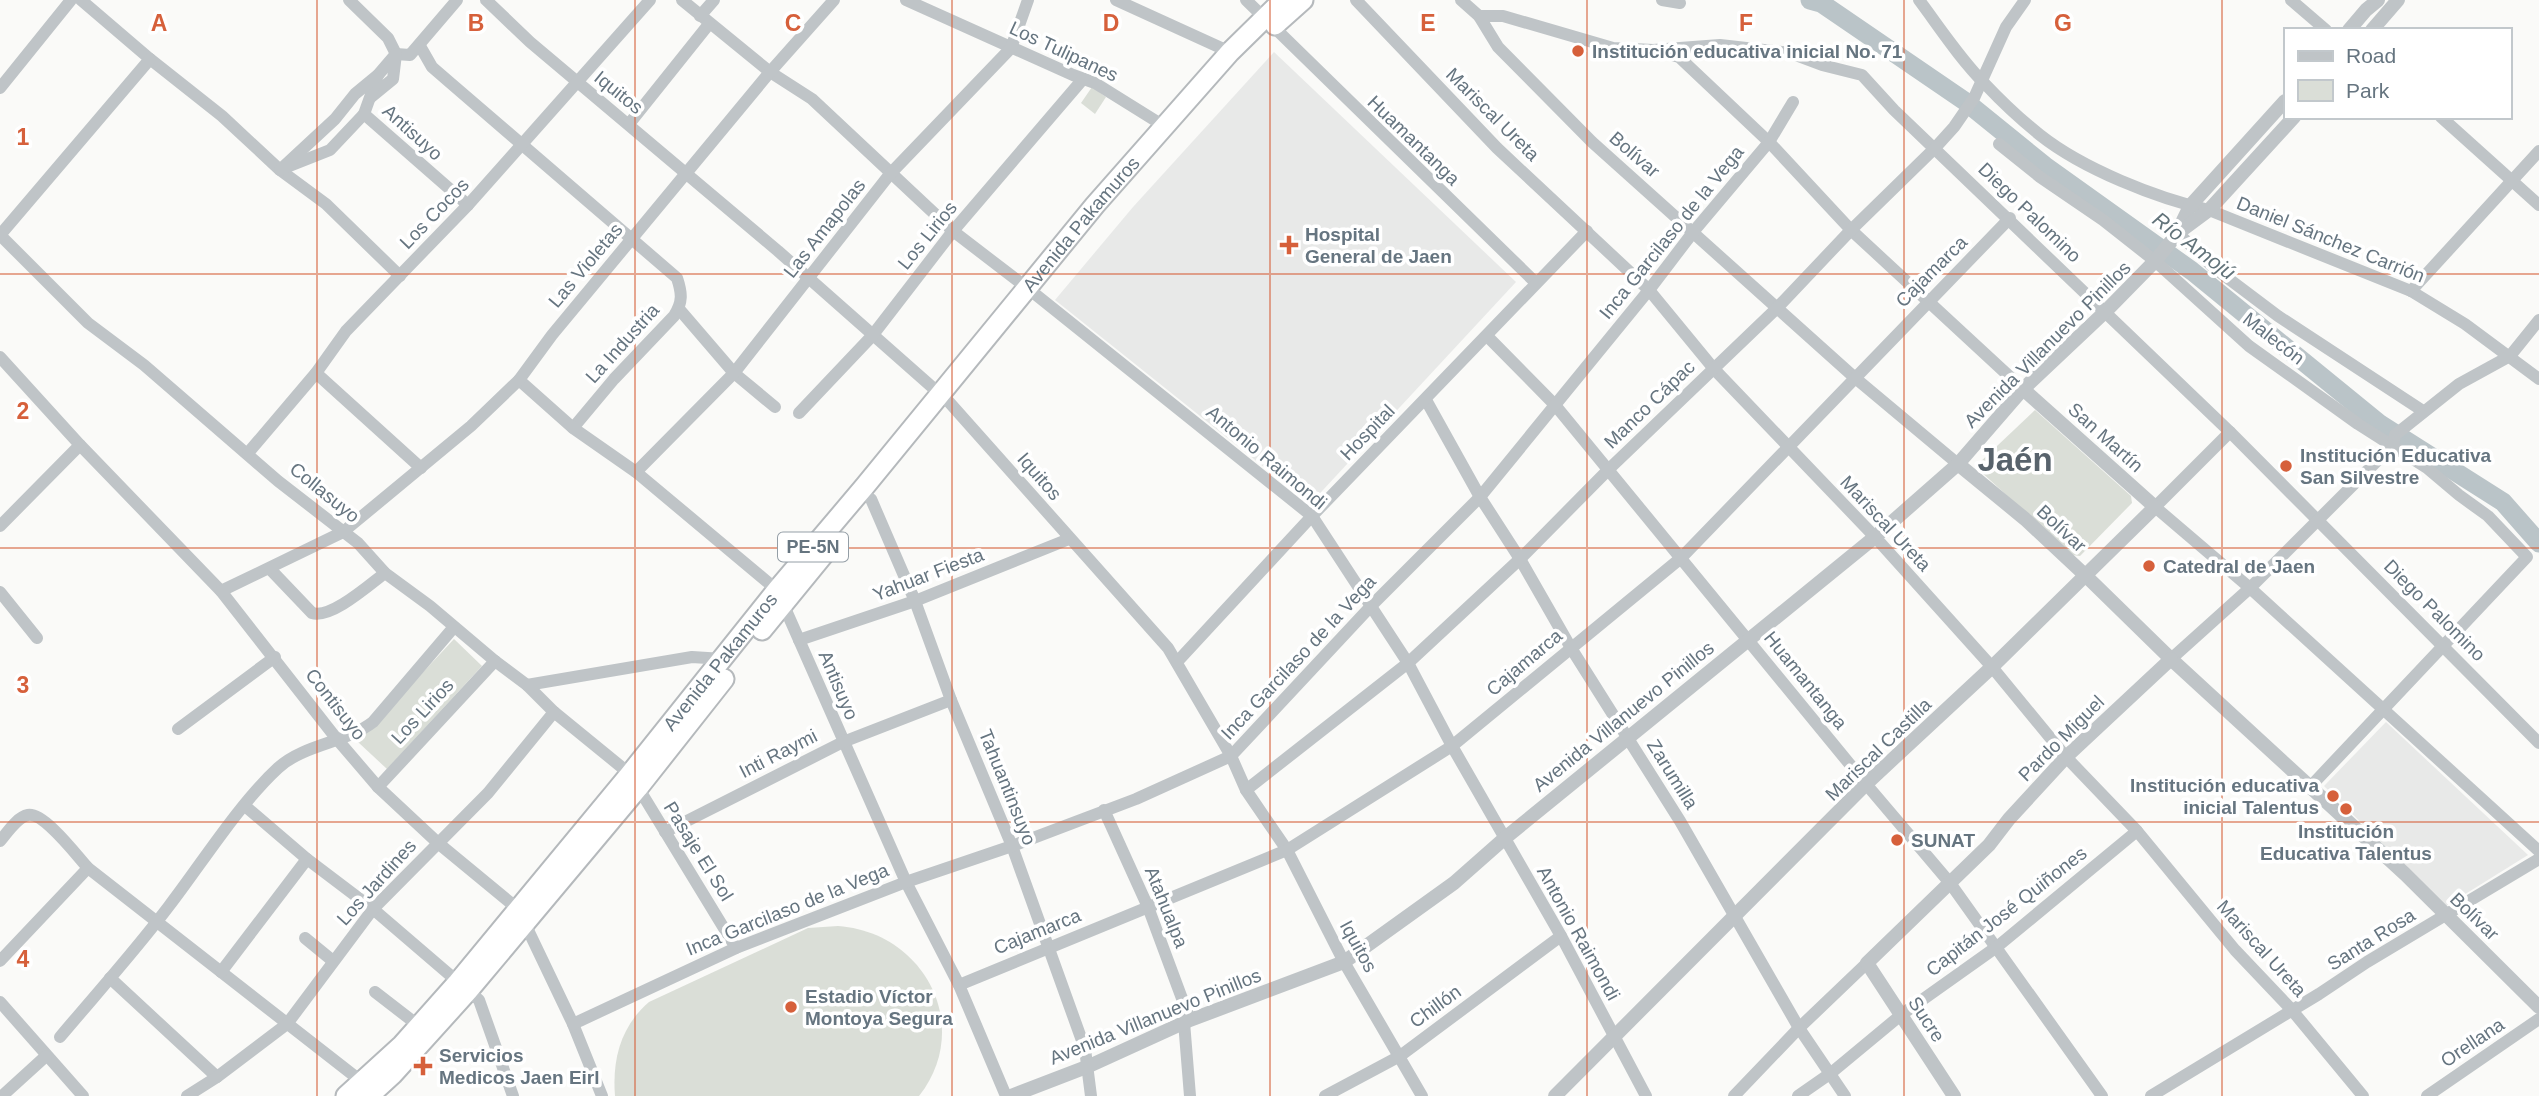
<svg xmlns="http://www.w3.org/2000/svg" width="2539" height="1096" viewBox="0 0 2539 1096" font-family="Arial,sans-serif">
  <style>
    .built { fill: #e8e9e8 }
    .green { fill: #daded7 }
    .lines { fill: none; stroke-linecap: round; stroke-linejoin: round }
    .river { stroke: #bac4c8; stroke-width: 19 }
    .trunk-casing { stroke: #b5b9bc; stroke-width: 23 }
    .minor { stroke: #bfc4c7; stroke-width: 12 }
    .tertiary { stroke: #bfc4c7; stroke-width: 14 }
    .trunk { stroke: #fff; stroke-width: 19 }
    .grid { fill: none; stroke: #d6603b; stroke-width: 2; stroke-opacity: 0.55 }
    .poi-dot { fill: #d6603b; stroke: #fff; stroke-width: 2.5 }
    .labels { text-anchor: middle; stroke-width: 7; stroke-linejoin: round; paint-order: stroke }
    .shield { fill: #fff; stroke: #949ea6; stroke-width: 2 }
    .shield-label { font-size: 18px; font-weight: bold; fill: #667580 }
    .street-label { font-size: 19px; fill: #667580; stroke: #fff }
    .poi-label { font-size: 19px; font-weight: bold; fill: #667580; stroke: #fff; text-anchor: start }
    .water-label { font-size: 21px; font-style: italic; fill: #62737a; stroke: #fff }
    .town-label { font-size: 33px; font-weight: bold; fill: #58636c; stroke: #fff }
    .grid-label { font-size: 23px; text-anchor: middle; font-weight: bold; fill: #d6603b; stroke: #fff; stroke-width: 7; stroke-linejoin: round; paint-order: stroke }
  </style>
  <rect width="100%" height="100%" fill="#fafaf8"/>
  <g class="built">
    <polygon points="1274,52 1516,282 1310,504 1055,300 1133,207"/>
    <polygon points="2386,722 2528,855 2446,906 2324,786"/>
  </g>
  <g class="green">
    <polygon points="1092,87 1106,97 1095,114 1081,103"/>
    <polygon points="2035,410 2131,496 2132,503 2080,556 2072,555 1979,470 1978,464"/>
    <polygon points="454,639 482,666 387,769 358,742"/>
    <path d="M838 926C924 932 974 1026 919 1096H615C612 1059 621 1026 649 1002L808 928Z"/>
  </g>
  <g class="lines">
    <polyline class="river" points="1810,0 1821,3 1966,102 2045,166 2192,271 2380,424 2503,502 2539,543"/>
    <g class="trunk-casing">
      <g id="trunk">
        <polyline points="1275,25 1303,0"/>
        <polyline points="762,630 829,548"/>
        <path id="s1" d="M346 1096 402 1045 458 982 630 774 777 590 865 486 1095 205 1230 52 1283 0"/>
        <polyline points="369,1096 393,1074 468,991 638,788 724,679"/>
      </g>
    </g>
    <g class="minor">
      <polyline points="81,0 150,59 222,116 280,170 326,204 400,276"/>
      <polyline points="349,0 388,38 396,54 393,79 371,97"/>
      <polyline points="486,0 530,42 778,251 949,402 1168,648 1231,756 1246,790 1287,850 1344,962 1422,1096"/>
      <polyline points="682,0 770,72 812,99 953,231 1035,294 1312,516 1408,663 1452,746 1561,936 1646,1096"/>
      <polyline points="906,0 1073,75 1095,83 1164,126"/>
      <polyline points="1116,0 1230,52"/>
      <polyline points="1246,0 1536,283"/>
      <polyline points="1356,0 1497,148 1649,290 1714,369 1875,537 1992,667 2066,757 2137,831 2235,950 2291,1009 2363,1096"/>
      <polyline points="1461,0 1479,16 1498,47 1592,142 1854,377 1958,464"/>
      <polyline points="1662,0 1680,3"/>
      <path d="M1919 0C1940 28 1960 59 1985 84 2002 102 2020 119 2040 135 2083 169 2156 198 2209 210L2411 291 2465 324 2539 379"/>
      <polyline points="2291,0 2326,30"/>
      <polyline points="700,16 714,0"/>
      <polyline points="1479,16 1503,16 1613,48 1653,50 1720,45 1790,53 1822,65 1862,75 1894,110 2230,432 2539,743"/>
      <path d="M420 46 432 67 447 80 677 278C682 293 683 302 674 316L614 379 573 428"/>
      <polyline points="1665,53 1679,57 1769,142 1851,230 2023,389"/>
      <polyline points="396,54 410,55 457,0"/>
      <polyline points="378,75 364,114 468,205"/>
      <polyline points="0,88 71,0"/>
      <polyline points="2441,117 2539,205"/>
      <polyline points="629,124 709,24"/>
      <polyline points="1999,144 2040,177 2103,220 2155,261 2249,346 2358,424 2427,468 2459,495 2488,516 2527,557 2310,787"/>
      <polyline points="287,167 330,150 364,114"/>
      <polyline points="280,170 335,119 355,94 378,75 396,54"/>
      <polyline points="2178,233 2213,267 2278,316 2423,411"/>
      <polyline points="0,235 88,323 144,365 278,481 358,543 385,573 430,606 495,661 527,685 554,712 630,774 736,948"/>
      <polyline points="0,235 150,59"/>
      <polyline points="2411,291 2539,151"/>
      <polyline points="679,309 734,373 775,407"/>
      <polyline points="1487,336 1555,405 1866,784 1950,883 2102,1096"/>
      <polyline points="0,357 80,445 221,591 336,738 378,787 438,843 518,909 573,1024 602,1096"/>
      <polyline points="316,373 421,468"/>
      <polyline points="519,380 573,428 636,472 777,590 906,882 959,985 1006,1096"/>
      <polyline points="1426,400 1480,497 1520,559 1571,648 1680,821 1799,1028 1845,1096"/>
      <polyline points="799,413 872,336 953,231 1083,79"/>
      <polyline points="2230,432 2155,507 2250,588 2539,851"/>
      <polyline points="248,453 316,373 346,331 468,205 650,0"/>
      <polyline points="636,472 734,373 890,174 1011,48 1028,0"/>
      <polyline points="871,499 915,601 951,700 1012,846 1085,1049 1091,1096"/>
      <polyline points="0,526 80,445"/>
      <path d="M270 569 312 613C331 619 369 585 385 573"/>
      <polyline points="221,591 343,532 471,426 519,380 552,335 770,72 834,0"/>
      <polyline points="0,592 37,638"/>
      <polyline points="799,640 915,601 1069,539"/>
      <polyline points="2171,659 2250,588 2393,445 2395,435 2459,384 2510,356 2539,320"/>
      <polyline points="1177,662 1312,516 1587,231"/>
      <polyline points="527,685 692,657 723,659"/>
      <polyline points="178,729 275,657"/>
      <polyline points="378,787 495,661"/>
      <polyline points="1246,790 1408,663 1520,559 1609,469 1777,308 1851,230 1935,148 1954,127 1974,98 2006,27 2025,0"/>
      <polyline points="245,806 307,859 373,909 479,1000 513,1096"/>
      <polyline points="1104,810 1148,907 1190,1020"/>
      <polyline points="665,832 843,742 951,700"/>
      <path d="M0 841C7 833 17 817 28 815 44 812 77 856 88 868L366 1085"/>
      <polyline points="305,938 333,961"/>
      <polyline points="0,961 88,868"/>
      <polyline points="221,972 307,859"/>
      <polyline points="110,978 217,1077"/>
      <polyline points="959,985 1287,850 1452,746 1681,558 2010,218"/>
      <polyline points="375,992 419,1026"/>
      <polyline points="0,1002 83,1096"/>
      <polyline points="1184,1022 1190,1096"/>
      <polyline points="573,1024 736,948 906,882 1012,846 1136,799 1231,756 1372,605 1480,497 1649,290 1694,231 1769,142 1793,102"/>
      <path d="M60 1037C97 993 135 951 169 906 202 863 239 804 278 768 304 744 346 743 373 722L454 627"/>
      <polyline points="2,1096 46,1056"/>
      <polyline points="187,1096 217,1077 287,1024 373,909 488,793 554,712"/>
      <polyline points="1325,1096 1400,1056 1561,936"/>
      <polyline points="1734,1096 1799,1028 1867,963"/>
      <polyline points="1798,1096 1831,1073 1901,1015 1998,946 2137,831"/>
      <polyline points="2151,1096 2319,994 2367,962 2539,859"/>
      <polyline points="2427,1096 2539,1019"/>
    </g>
    <g class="tertiary">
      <polyline points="2349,30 2366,10 2378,0"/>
      <polyline points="2372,30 2398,0"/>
      <polyline points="2178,231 2190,206 2285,101"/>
      <polyline points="1958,464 2025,519 2086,576 2171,659 2405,874 2539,1007"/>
      <polyline points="1011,1096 1089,1066 1190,1020 1344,962 1454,883 1505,838 1875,537 1958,464 2023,389 2106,311 2155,261 2178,233 2209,210 2294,117"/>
      <polyline points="1555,1096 1866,784 1992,667 2155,507 2023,389"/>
      <polyline points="1954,1096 1867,963 1989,845 2009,819 2066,757 2171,659"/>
    </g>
    <use href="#trunk" class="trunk"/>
  </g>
  <path class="grid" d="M317 0V1096M635 0V1096M952 0V1096M1270 0V1096M1587 0V1096M1904 0V1096M2222 0V1096M0 274H2539M0 548H2539M0 822H2539"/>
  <g class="poi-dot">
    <circle cx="1578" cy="51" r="7"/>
    <path d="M1285.5 234.5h7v7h7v7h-7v7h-7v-7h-7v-7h7z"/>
    <circle cx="2286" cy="466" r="7"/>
    <circle cx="2149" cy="566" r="7"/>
    <circle cx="2333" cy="796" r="7"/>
    <circle cx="2346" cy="809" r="7"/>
    <circle cx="1897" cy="840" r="7"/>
    <circle cx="791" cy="1007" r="7"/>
    <path d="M419.5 1055.5h7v7h7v7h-7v7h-7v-7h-7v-7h7z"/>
  </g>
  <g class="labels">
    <rect class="shield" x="778" y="532.5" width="70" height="29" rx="5"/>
    <g class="shield-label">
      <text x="813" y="553">PE-5N</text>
    </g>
    <g class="street-label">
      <text transform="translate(1064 51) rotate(25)" y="7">Los Tulipanes</text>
      <text transform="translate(619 92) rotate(39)" y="7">Iquitos</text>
      <text transform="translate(1493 114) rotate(45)" y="7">Mariscal Ureta</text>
      <text transform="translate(413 132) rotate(42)" y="7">Antisuyo</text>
      <text transform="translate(1414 140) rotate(44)" y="7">Huamantanga</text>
      <text transform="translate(1635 154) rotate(41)" y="7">Bolívar</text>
      <text transform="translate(2030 212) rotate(44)" y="7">Diego Palomino</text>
      <text transform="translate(434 213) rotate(-46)" y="7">Los Cocos</text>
      <text dy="7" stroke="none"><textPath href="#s1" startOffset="1141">Avenida Pakamuros</textPath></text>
      <text transform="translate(824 228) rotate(-52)" y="7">Las Amapolas</text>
      <text transform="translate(1671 232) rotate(-51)" y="7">Inca Garcilaso de la Vega</text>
      <text transform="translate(927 235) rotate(-51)" y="7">Los Lirios</text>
      <text transform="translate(2331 239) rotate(22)" y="7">Daniel Sánchez Carrión</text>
      <text transform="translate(585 265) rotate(-50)" y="7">Las Violetas</text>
      <text transform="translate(1931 271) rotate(-45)" y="7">Cajamarca</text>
      <text transform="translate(2274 338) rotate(38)" y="7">Malecón</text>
      <text transform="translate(622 343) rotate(-48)" y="7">La Industria</text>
      <text transform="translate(2047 344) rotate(-45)" y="7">Avenida Villanuevo Pinillos</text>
      <text transform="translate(1649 404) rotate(-44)" y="7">Manco Cápac</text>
      <text transform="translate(1367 432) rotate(-46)" y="7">Hospital</text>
      <text transform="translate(2106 437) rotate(42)" y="7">San Martín</text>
      <text transform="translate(1267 457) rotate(40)" y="7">Antonio Raimondi</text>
      <text transform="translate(1040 476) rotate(49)" y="7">Iquitos</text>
      <text transform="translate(325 492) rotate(39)" y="7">Collasuyo</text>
      <text transform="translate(1886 523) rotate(47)" y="7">Mariscal Ureta</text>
      <text transform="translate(2062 528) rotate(43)" y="7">Bolívar</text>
      <text transform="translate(928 574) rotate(-21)" y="7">Yahuar Fiesta</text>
      <text transform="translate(2435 610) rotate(45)" y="7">Diego Palomino</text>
      <text transform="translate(1298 657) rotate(-47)" y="7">Inca Garcilaso de la Vega</text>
      <text dy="7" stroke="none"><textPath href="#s1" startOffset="574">Avenida Pakamuros</textPath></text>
      <text transform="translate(1524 662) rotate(-40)" y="7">Cajamarca</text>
      <text transform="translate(1806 680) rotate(51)" y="7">Huamantanga</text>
      <text transform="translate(839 685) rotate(67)" y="7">Antisuyo</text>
      <text transform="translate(336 704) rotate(52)" y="7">Contisuyo</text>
      <text transform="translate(422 711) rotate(-47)" y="7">Los Lirios</text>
      <text transform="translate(1623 716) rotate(-39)" y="7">Avenida Villanuevo Pinillos</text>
      <text transform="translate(2061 738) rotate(-45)" y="7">Pardo Miguel</text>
      <text transform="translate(1878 749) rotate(-44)" y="7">Mariscal Castilla</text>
      <text transform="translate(778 753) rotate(-27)" y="7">Inti Raymi</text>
      <text transform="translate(1673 774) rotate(58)" y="7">Zarumilla</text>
      <text transform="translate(1008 787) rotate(68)" y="7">Tahuantinsuyo</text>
      <text transform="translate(699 851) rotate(58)" y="7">Pasaje El Sol</text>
      <text transform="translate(376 882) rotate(-48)" y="7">Los Jardines</text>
      <text transform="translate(1167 907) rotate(68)" y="7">Atahualpa</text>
      <text transform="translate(787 909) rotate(-22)" y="7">Inca Garcilaso de la Vega</text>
      <text transform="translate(2006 911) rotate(-38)" y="7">Capitán José Quiñones</text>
      <text transform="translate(2475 916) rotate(44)" y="7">Bolívar</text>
      <text transform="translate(1037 931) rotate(-22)" y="7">Cajamarca</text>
      <text transform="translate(1579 933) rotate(61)" y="7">Antonio Raimondi</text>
      <text transform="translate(2371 939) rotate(-32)" y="7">Santa Rosa</text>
      <text transform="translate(1359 946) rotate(61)" y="7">Iquitos</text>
      <text transform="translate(2262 948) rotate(48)" y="7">Mariscal Ureta</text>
      <text transform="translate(1435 1006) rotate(-36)" y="7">Chillón</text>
      <text transform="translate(1155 1016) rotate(-22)" y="7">Avenida Villanuevo Pinillos</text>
      <text transform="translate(1927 1019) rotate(57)" y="7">Sucre</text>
      <text transform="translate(2472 1042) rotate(-34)" y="7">Orellana</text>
    </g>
    <g class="poi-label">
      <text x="1592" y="58">Institución educativa inicial No. 71</text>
      <text x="1305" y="241">Hospital<tspan x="1305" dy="22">General de Jaen</tspan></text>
      <text x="2300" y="462">Institución Educativa<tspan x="2300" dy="22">San Silvestre</tspan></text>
      <text x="2163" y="573">Catedral de Jaen</text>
      <text x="2319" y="792" text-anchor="end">Institución educativa<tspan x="2319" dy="22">inicial Talentus</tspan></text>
      <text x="2346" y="838" text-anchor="middle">Institución<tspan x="2346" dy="22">Educativa Talentus</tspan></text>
      <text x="1911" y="847">SUNAT</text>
      <text x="805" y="1003">Estadio Víctor<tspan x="805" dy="22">Montoya Segura</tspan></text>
      <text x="439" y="1062">Servicios<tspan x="439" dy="22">Medicos Jaen Eirl</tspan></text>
    </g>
    <g class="water-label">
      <text transform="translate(2194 246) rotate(37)" y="7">Río Amojú</text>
    </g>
    <g class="town-label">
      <text x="2015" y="471">Jaén</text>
    </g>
  </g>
  <g class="grid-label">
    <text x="159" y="31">A</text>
    <text x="476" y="31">B</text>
    <text x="793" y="31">C</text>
    <text x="1111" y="31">D</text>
    <text x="1428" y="31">E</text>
    <text x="1746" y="31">F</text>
    <text x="2063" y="31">G</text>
    <text x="23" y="145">1</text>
    <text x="23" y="419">2</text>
    <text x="23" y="693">3</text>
    <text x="23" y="967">4</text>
  </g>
  <rect x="2284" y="28" width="228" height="91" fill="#ffffff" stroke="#c2c8cc" stroke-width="2"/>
  <rect x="2298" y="51" width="35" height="10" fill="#bfc4c7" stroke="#c2c8cc" stroke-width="2"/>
  <text x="2346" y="63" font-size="21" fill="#667580">Road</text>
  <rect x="2298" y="80" width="35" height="21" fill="#daded7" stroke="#c2c8cc" stroke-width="2"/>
  <text x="2346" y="98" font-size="21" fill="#667580">Park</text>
</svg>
